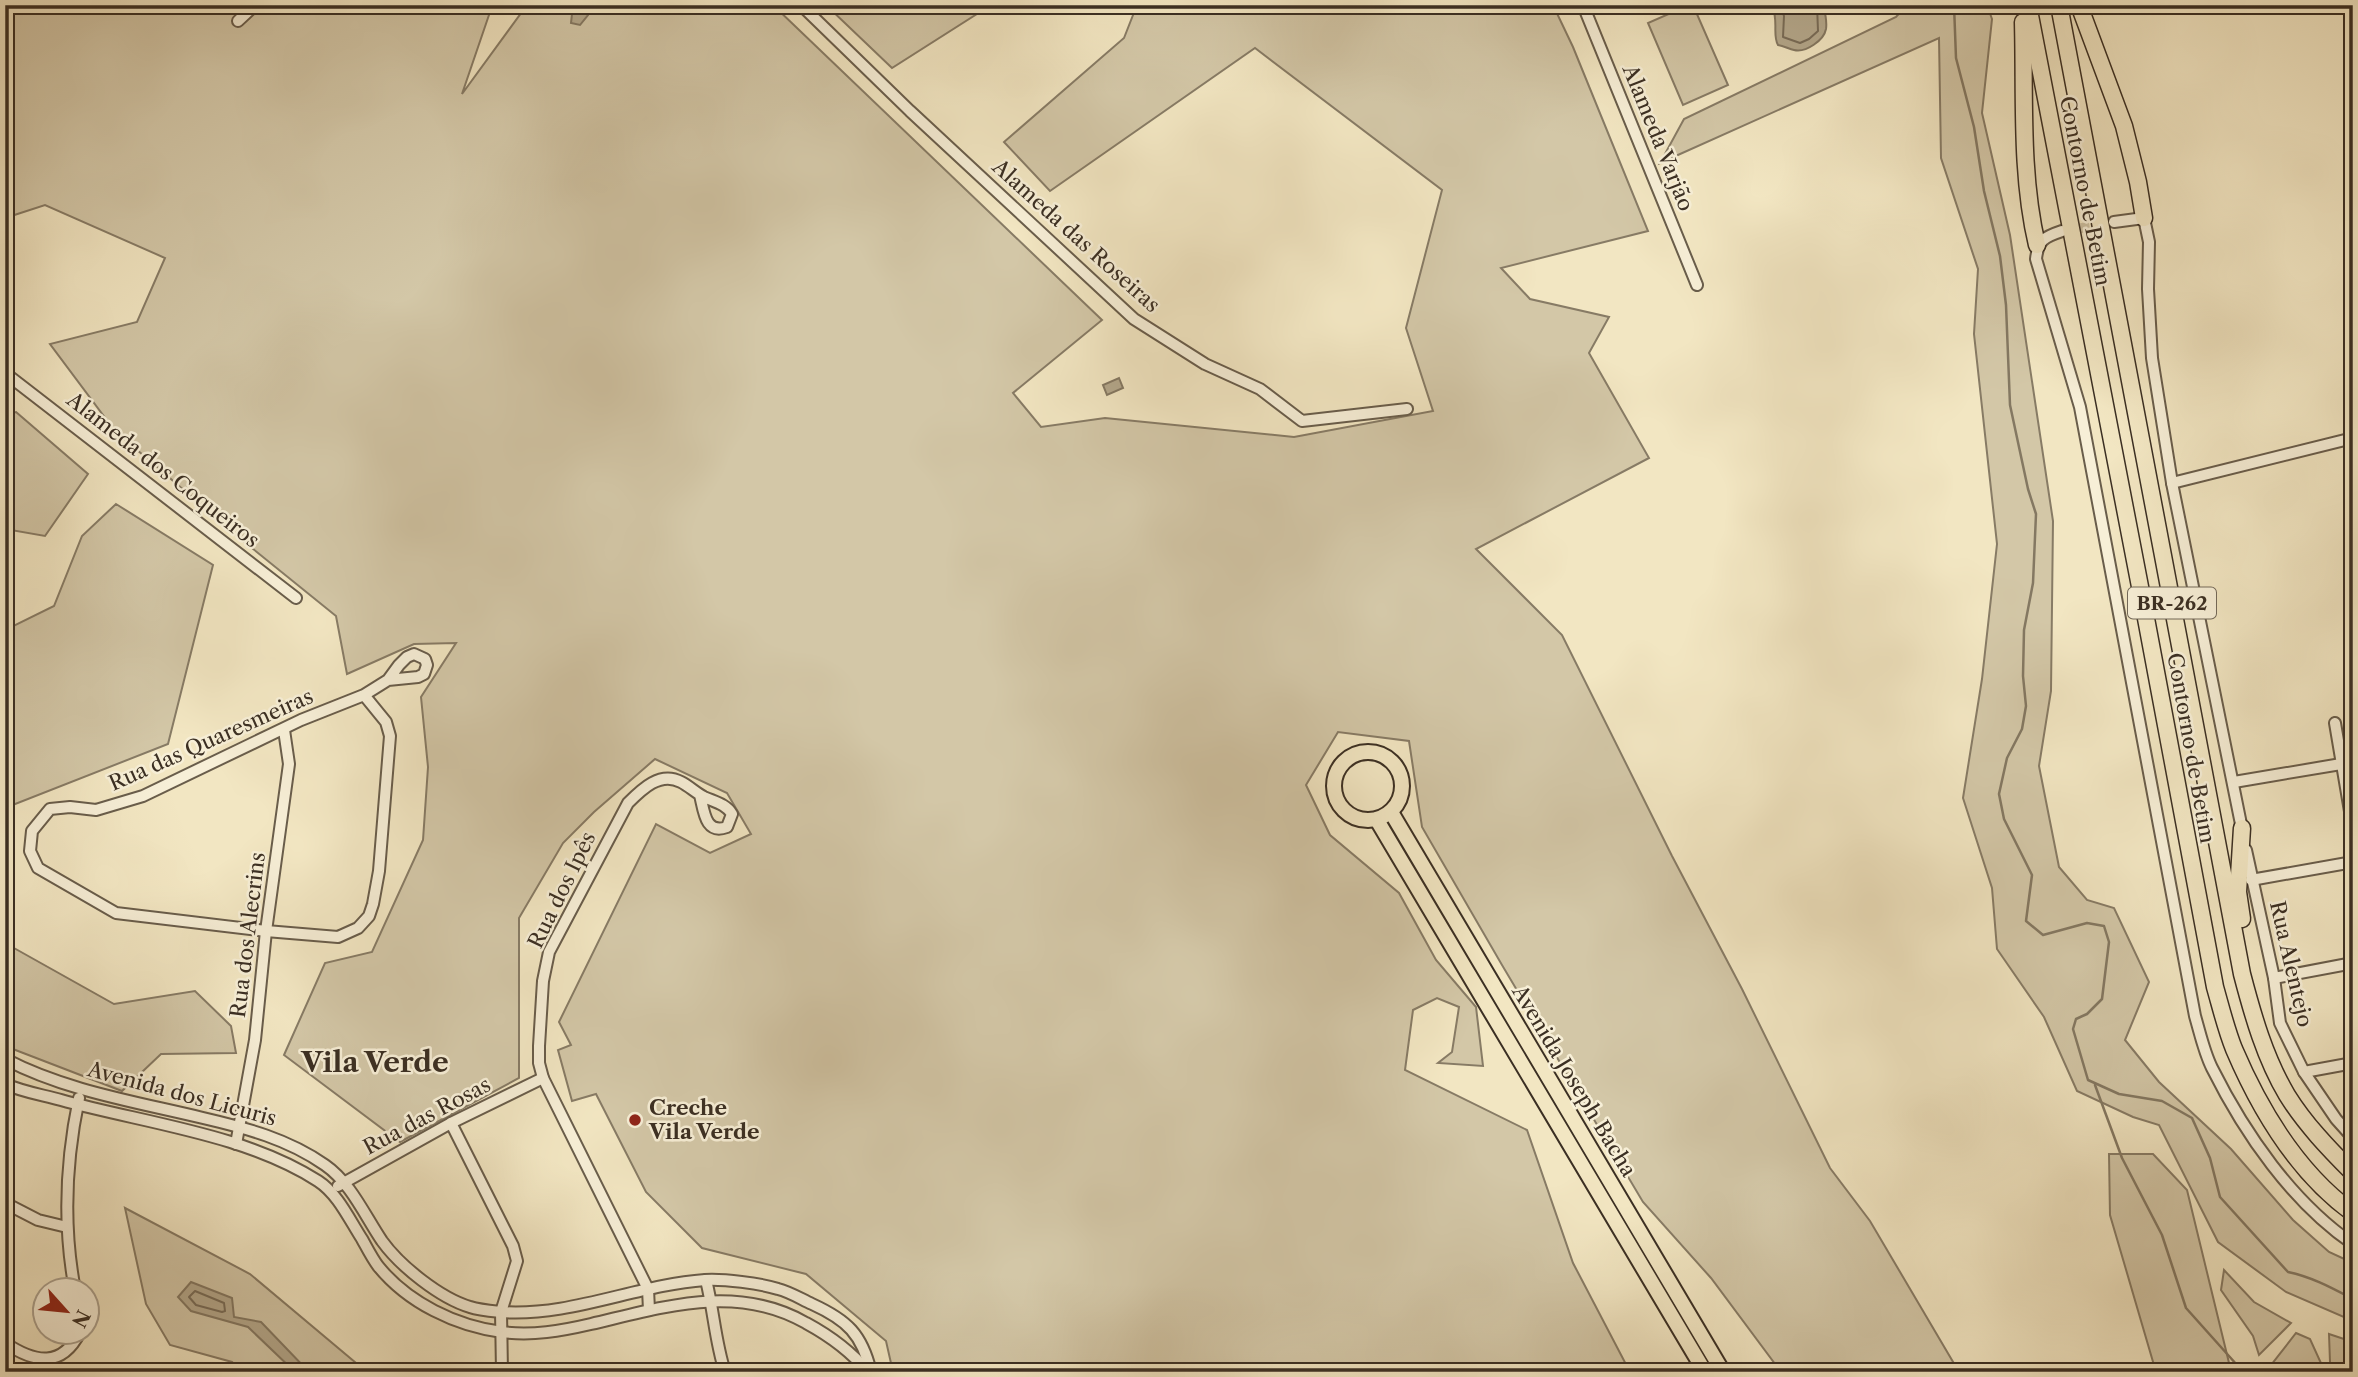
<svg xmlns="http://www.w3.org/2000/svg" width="2358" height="1377" viewBox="0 0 2358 1377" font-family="'Libre Caslon Text',serif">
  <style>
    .green { fill: #d3c7a7; stroke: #877b65; stroke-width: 2 }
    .water { fill: #b4a88c; stroke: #847862; stroke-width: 2 }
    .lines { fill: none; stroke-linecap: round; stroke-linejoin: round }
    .shore { stroke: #786c58; stroke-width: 2 }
    .stream { stroke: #847862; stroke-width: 2.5 }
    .minor-tunnel { stroke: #cdc1a2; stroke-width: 10; stroke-dasharray: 10 5; stroke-linecap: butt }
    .minor-casing { stroke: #695d4b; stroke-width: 14 }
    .major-casing { stroke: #3b2f23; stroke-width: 18 }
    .highway-casing { stroke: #3b2f23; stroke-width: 19 }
    .minor { stroke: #f7efd7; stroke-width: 10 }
    .major { stroke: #f2e6c2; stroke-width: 14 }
    .highway { stroke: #f2e6c2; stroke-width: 16 }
    .poi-dot { fill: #8f2418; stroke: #f7efd7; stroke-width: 2.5 }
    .labels { text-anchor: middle; stroke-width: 5; stroke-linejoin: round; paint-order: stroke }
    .shield { fill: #f7efd7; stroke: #736959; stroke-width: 2 }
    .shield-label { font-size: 19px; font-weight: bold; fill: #3b2f23 }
    .street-label { font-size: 21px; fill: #3b2f23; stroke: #f7efd7 }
    .poi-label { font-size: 21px; font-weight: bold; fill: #3b2f23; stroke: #f7efd7; text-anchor: start }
    .district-label { font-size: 28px; font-weight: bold; fill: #3b2f23; stroke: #f7efd7 }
  </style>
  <rect width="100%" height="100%" fill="#f2e6c2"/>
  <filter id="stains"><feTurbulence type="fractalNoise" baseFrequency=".00286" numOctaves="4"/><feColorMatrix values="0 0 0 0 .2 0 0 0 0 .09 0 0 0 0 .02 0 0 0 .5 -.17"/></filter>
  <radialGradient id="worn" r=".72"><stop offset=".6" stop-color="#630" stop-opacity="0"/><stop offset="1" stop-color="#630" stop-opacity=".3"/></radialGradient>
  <g class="green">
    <polygon points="5,5 498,5 490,12 462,94 527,5 773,5 1102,320 1013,393 1041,427 1105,418 1294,437 1433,411 1406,328 1442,190 1255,48 1050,191 1004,142 1124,38 1137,5 1553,5 1573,47 1648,231 1501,268 1530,299 1609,317 1589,353 1649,458 1476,549 1562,635 1672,856 1742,989 1830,1168 1870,1221 1959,1372 1781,1372 1711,1278 1643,1202 1502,965 1422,827 1409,741 1338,732 1306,785 1330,835 1399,893 1436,960 1476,1007 1483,1066 1438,1063 1452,1052 1459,1007 1437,998 1413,1010 1405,1070 1527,1130 1573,1263 1630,1372 893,1372 886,1341 806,1274 702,1248 646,1192 596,1094 572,1101 558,1050 571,1045 559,1022 656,824 710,853 751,834 727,793 655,759 594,812 563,843 519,918 519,1078 400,1142 284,1055 325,963 372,952 423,840 428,767 421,697 456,643 414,644 347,674 336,616 242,540 115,431 50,344 137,322 165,258 45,205 5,218"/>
    <polygon points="826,5 991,5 892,68"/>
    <polygon points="1689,5 1693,5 1728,85 1683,105 1648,23"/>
    <polygon points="1907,5 1987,5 1992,19 1982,113 2010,235 2053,521 2051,691 2039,766 2059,867 2087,900 2114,908 2149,982 2125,1040 2159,1082 2231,1149 2293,1220 2329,1252 2353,1263 2353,1321 2286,1292 2218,1242 2159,1125 2133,1117 2077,1091 2044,1017 1997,949 1992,888 1963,798 1982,679 1997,544 1974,334 1978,269 1941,158 1939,38 1660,163 1684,119 1896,17"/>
    <polygon points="16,412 88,474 45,536 5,529 5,415"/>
    <polygon points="116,504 213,565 168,744 5,808 5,630 54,606 82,536"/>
    <polygon points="5,943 114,1004 195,991 231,1026 236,1053 161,1054 122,1091 5,1046"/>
    <polygon points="2109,1154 2153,1154 2187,1190 2230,1367 2228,1372 2156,1372 2110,1215"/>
    <polygon points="125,1208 250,1274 362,1368 461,1364 461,1372 241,1372 232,1362 170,1345 146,1304"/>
    <polygon points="2224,1270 2254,1302 2291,1323 2259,1355 2253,1336 2221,1290"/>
    <polygon points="2296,1333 2310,1339 2325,1372 2274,1372 2268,1369"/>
    <polygon points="2329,1334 2353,1342 2353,1372 2338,1372 2330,1362"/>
  </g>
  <g class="water">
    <polygon points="573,5 589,5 588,15 580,25 571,23"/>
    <path d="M1772 5H1823C1825 12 1827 22 1826 29 1824 40 1806 53 1794 50 1789 49 1784 46 1778 45 1772 35 1779 21 1772 5Z"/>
    <polygon points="1119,378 1123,388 1107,395 1103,385"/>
    <polygon points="191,1282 232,1298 234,1317 261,1322 309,1372 295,1372 248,1327 191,1311 178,1297"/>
  </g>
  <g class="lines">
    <g class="shore">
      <polyline points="1780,5 1784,16 1783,37 1800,43 1809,39 1818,31 1817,5"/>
      <polygon points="195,1291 224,1303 225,1311 222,1312 196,1305 189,1297"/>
    </g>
    <g class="stream">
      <path d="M1954 5 1956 58 1974 127 1984 191 2000 256 2006 305 2010 405 2028 489 2036 514 2033 583 2024 630 2023 676 2026 706 2022 729 2007 758 1999 794 2004 819 2032 875 2026 921 2043 935 2087 923 2104 926 2109 942 2102 999 2087 1014 2076 1019 2073 1029 2088 1080 2119 1094 2162 1101 2192 1118 2210 1158 2220 1197 2288 1272C2312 1277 2332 1288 2353 1299"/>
      <polyline points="2095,1085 2122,1158 2162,1235 2186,1308 2237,1365 2233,1372"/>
    </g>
    <polyline class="minor-tunnel" points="2065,231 2104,224"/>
    <g class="minor-casing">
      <g id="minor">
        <polyline points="801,5 910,111 1134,319 1205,364 1260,389 1302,421 1407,409"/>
        <polyline points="1583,5 1697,285"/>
        <polyline points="238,21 255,5"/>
        <polyline points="2114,222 2144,218 2149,242 2148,289 2152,358 2172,483 2243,834"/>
        <path d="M2062 231C2044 237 2038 240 2036 259L2080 407 2195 1016C2200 1033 2204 1052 2212 1068 2245 1134 2292 1202 2353 1244"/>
        <polyline points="5,373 296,598"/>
        <polyline points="2172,483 2353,438"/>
        <polyline points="364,695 386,722 390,736 379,871 373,904 369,916 358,928 338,937 266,931 116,913 38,868 30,851 32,831 50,809 70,807 96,810 143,796 301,720 364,695 388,680 399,665 407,657 414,654 425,659 427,665 424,674 418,677 388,680"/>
        <polyline points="2335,723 2353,829"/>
        <polyline points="2234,782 2353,762"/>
        <polyline points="2246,850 2274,978 2280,1023 2304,1072 2336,1119 2353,1138"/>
        <polyline points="2251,880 2353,862"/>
        <polyline points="2274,978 2353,963"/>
        <path d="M5 1059C66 1091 137 1102 203 1118 246 1128 288 1139 325 1165 351 1183 365 1216 382 1241 400 1266 440 1298 470 1307 479 1310 491 1311 501 1312 571 1317 636 1285 705 1280 724 1279 759 1283 778 1289 790 1292 801 1299 812 1304 847 1320 862 1334 871 1372"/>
        <polyline points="2304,1072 2353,1063"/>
        <path d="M5 1084C23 1092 43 1095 61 1100 144 1123 245 1134 318 1181 338 1194 349 1219 362 1239 367 1248 372 1258 378 1266 408 1303 456 1326 502 1332 532 1336 561 1331 591 1324 664 1307 736 1283 806 1323 830 1336 850 1350 868 1372"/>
        <polyline points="451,1123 513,1246 517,1261 501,1312 502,1372"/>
        <polyline points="236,1144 255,1040 266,931 289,764 284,730"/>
        <polyline points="338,1186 451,1123 543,1078"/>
        <polyline points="5,1203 38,1220 67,1227"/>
        <path d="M706 1280C714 1312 715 1341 725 1372"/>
        <path d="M75 1290C63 1227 66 1160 79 1098"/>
        <path d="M649 1310 648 1289 543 1078 539 1063V1046L543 981 549 952 628 803C642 789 660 771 681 782 689 786 696 793 704 797 715 802 726 804 732 814L727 827C705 835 704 811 700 795"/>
        <path d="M5 1343C35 1363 62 1368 80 1332"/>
      </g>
    </g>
    <g class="major-casing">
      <g id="major">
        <circle cx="1368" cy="786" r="34"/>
        <polyline points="1391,812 1723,1372"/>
        <polyline points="1377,820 1705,1372"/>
      </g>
    </g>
    <g class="highway-casing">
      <g id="highway">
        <path d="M2028 5 2142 597 2215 987C2221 1008 2226 1029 2234 1049 2260 1110 2299 1174 2353 1213"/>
        <path d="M2059 5 2242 974C2253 1016 2265 1058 2287 1095 2305 1124 2329 1149 2353 1173"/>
        <polyline points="2079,5 2124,126 2138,182 2144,218"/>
        <path d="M2023 22C2025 95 2020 173 2037 245"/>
        <polyline points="2242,919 2238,892 2242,828"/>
      </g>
    </g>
    <use href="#minor" class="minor"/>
    <use href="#major" class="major"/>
    <use href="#highway" class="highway"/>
  </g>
  <circle class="poi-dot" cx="635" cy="1120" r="7"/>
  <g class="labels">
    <rect class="shield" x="2128" y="587.5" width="88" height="31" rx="5"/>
    <g class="shield-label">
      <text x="2172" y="610">BR-262</text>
    </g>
    <g class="street-label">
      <text transform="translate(1658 138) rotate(68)" y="7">Alameda Varjão</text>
      <text transform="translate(2085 191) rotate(79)" y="7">Contorno de Betim</text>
      <text transform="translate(1076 236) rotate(42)" y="7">Alameda das Roseiras</text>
      <text transform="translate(163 470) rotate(38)" y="7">Alameda dos Coqueiros</text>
      <text transform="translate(211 740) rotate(-24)" y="7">Rua das Quaresmeiras</text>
      <text transform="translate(2191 748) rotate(80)" y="7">Contorno de Betim</text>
      <text transform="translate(562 890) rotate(-64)" y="7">Rua dos Ipês</text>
      <text transform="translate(248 935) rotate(-83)" y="7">Rua dos Alecrins</text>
      <text transform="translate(2291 964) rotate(77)" y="7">Rua Alentejo</text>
      <text transform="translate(1574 1081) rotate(59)" y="7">Avenida Joseph Bacha</text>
      <text transform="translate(182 1094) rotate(15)" y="7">Avenida dos Licuris</text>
      <text transform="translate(427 1116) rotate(-28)" y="7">Rua das Rosas</text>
    </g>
    <g class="poi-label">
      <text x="649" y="1115">Creche<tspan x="649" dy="24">Vila Verde</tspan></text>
    </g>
    <g class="district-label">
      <text x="375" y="1072">Vila Verde</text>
    </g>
  </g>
  <rect width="2358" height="1377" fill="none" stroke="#f2e6c2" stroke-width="28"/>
  <rect x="7" y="7" width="2344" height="1363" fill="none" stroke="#3b2f23" stroke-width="3.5"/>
  <rect x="14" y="14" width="2330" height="1349" fill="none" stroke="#3b2f23" stroke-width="2"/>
  <g transform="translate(66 1311) rotate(117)"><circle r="33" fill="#f7efd7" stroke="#aca28f" stroke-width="2"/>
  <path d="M0-5L12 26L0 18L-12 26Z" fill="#8f2418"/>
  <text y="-10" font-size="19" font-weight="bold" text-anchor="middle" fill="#3b2f23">N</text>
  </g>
  <rect width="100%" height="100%" filter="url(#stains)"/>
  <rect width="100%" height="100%" fill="url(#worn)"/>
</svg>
